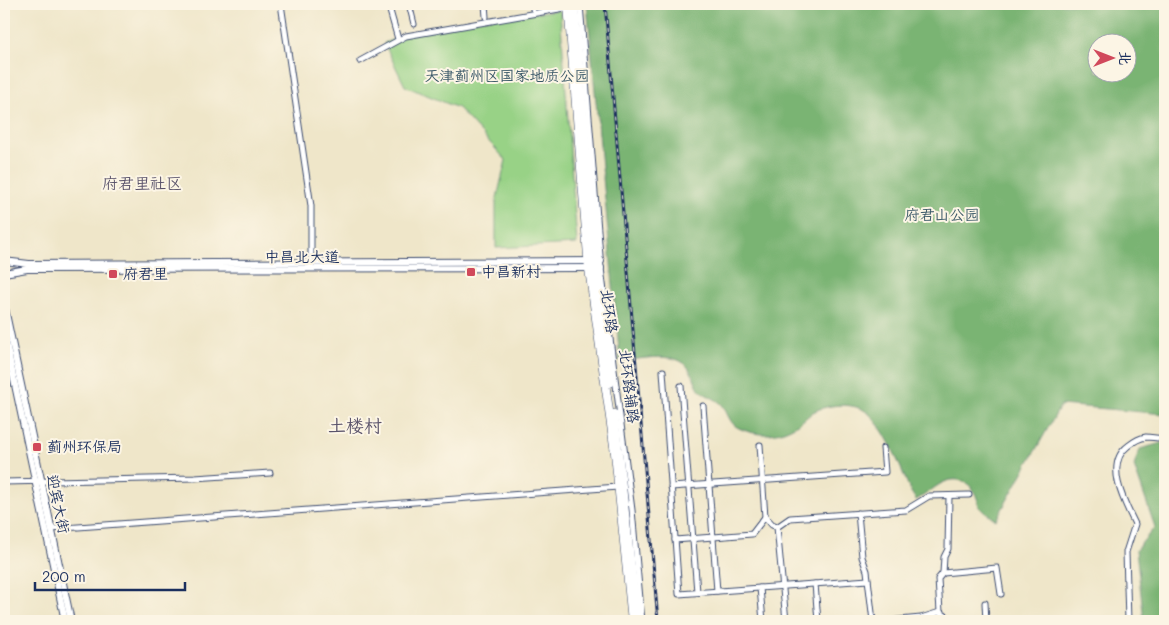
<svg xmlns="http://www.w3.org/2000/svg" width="1169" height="625" viewBox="0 0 1169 625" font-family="Mali,'LXGW WenKai TC',sans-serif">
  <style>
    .green { fill: #98d286; stroke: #5a8072 }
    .forest { fill: #7ab473; stroke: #4a7268; fill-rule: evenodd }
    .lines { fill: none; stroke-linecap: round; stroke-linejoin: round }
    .minor-casing { stroke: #3b4a6e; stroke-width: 7 }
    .major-casing { stroke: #3b4a6e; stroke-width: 8 }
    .highway-casing { stroke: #3b4a6e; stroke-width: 9 }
    .minor { stroke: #fff; stroke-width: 5 }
    .major { stroke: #fff; stroke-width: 6 }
    .highway { stroke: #fff; stroke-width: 8 }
    .rail-casing { stroke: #1b2f5e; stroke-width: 3 }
    .rail { stroke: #fcf5e5; stroke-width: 1; stroke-dasharray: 4; stroke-linecap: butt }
    .poi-dot { fill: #d1495b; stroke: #fcf5e5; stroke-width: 2 }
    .labels { text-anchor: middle; stroke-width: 4; stroke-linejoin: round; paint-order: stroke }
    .park-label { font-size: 15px; fill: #3a5868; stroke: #fcf5e5 }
    .street-label { font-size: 15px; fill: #1b2f5e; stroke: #fcf5e5 }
    .poi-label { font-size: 15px; fill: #1b2f5e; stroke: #fcf5e5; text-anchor: start }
    .neighbourhood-label { font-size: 16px; fill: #5a536b; stroke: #fcf5e5 }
    .quarter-label { font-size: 18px; fill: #5a536b; stroke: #fcf5e5 }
  </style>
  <rect width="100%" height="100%" fill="#fcf5e5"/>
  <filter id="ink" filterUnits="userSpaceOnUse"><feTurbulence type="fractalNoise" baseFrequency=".02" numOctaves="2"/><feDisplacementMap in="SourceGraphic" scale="10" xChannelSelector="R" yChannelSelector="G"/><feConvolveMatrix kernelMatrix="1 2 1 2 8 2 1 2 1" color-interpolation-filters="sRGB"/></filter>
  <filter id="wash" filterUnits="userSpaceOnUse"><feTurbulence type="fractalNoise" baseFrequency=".0096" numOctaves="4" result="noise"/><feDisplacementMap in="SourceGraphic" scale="20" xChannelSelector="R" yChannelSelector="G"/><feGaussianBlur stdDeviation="1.12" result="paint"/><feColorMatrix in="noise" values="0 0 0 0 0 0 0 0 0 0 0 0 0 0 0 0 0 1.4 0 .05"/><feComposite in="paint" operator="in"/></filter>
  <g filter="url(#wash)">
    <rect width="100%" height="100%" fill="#efe6c9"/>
    <path class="green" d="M560 10 577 244 496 248V202L506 160 458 108 405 86 384 43C439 20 501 17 560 10Z"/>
    <g class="forest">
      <path d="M587 4H1165V414L1061 405 996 520 979 507C977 491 967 475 947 481 937 484 926 495 916 500L911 492C900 467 891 439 873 418 861 402 834 403 817 410 811 412 807 418 802 421 783 435 763 438 741 429 730 425 729 416 723 406 718 399 708 397 701 391 695 385 694 373 686 365 672 351 638 360 620 361ZM1096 42H1126V72H1096Z"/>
      <polygon points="1165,442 1165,621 1144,621 1136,550 1155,527 1134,466 1140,449"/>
    </g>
  </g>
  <g filter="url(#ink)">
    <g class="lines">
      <g class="minor-casing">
        <g id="minor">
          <polyline points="281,4 311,206 311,266"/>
          <polyline points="388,4 398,39"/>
          <polyline points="409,4 414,24"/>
          <polyline points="485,4 486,17"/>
          <polyline points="533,4 533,9"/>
          <polyline points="580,4 601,268 632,510 642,621"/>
          <polyline points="360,61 406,36 565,8"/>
          <polyline points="663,371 679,594 868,580"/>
          <polyline points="681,386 697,592"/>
          <polyline points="703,406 717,591"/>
          <polyline points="760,445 765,517 772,525 777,527"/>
          <polyline points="4,482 195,478 270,473"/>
          <polyline points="671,487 885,472 883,448"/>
          <polyline points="858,513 862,557 867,571 873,621"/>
          <polyline points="51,529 618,487"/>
          <polyline points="675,540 752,534 765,517"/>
          <polyline points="943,573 997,568 1001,594"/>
          <polyline points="815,584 818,621"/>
          <polyline points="760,588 763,621"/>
          <polyline points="985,603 986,621"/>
          <polyline points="940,612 938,579 943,573 944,557 948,549 949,496"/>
          <polyline points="786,621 777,527 790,518 906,510 929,496 969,495"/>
          <polyline points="889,621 921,618 940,612 953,621"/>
          <polyline points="936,621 940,621"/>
          <path d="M1128 621 1126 552 1135 524C1124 502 1104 464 1128 446 1133 442 1139 438 1146 437 1152 437 1159 439 1165 438"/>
        </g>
      </g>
      <g class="major-casing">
        <g id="major">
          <polyline points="4,261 29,264 601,261"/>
          <polyline points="4,273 27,269 601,268"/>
          <polyline points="4,304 71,621"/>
          <polyline points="4,333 65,621"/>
        </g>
      </g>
      <g class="highway-casing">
        <g id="highway">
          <polyline points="568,4 589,269 615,453 632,621"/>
          <polyline points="574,4 595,261 610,383"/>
          <polyline points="614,414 637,621"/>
        </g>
      </g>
      <use href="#minor" class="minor"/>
      <use href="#major" class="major"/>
      <use href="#highway" class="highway"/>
      <g class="rail-casing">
        <polyline id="rail" points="605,4 658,621"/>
      </g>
      <use href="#rail" class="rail"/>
    </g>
  </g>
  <g class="poi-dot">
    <rect x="466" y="267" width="10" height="10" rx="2.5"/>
    <rect x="108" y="269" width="10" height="10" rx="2.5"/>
    <rect x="32" y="442" width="10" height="10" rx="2.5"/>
  </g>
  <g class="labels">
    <g class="park-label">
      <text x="507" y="81">天津蓟州区国家地质公园</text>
      <text x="942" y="220">府君山公园</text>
    </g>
    <g class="street-label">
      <text x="302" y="262">中昌北大道</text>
      <text transform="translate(609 311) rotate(82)" y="5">北环路</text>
      <text transform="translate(629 386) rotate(83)" y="5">北环路辅路</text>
      <text transform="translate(58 504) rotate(78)" y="5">迎宾大街</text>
    </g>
    <g class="poi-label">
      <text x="481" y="277">中昌新村</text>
      <text x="123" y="279">府君里</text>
      <text x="47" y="452">蓟州环保局</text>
    </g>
    <g class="neighbourhood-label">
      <text x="142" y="189">府君里社区</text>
    </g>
    <g class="quarter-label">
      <text x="355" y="432">土楼村</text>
    </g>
  </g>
  <rect width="1169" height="625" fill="none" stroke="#fcf5e5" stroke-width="20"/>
  <g transform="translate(1112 58) rotate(90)"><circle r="24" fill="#fcf5e5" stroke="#a2a6af"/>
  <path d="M0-4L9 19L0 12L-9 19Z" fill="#d1495b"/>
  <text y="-8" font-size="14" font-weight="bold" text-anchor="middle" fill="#1b2f5e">北</text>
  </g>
  <path d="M35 582v8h150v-8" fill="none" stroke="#1b2f5e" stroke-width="2.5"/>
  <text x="42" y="582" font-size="15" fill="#1b2f5e" stroke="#fcf5e5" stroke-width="4" paint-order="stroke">200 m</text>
</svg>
